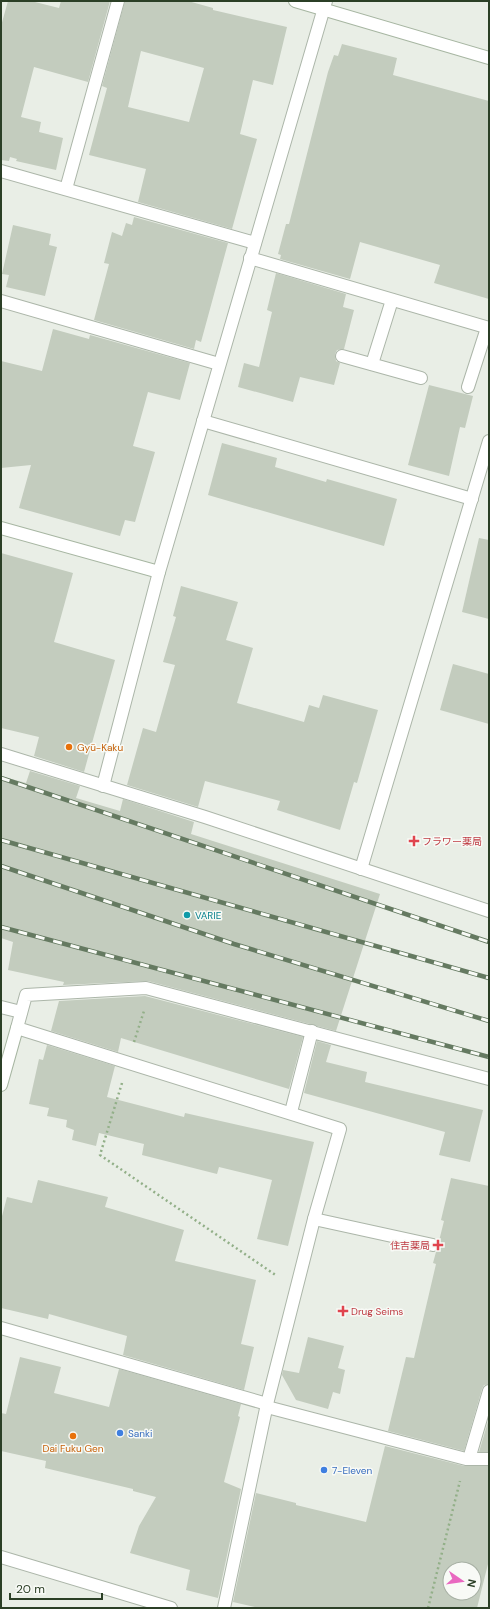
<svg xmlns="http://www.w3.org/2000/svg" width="490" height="1609" viewBox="0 0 490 1609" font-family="'DM Sans','Noto Sans JP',sans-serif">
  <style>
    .building { fill: #c3ccbe; fill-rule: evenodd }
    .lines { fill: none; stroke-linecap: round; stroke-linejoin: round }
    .lane-casing { stroke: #acb6a9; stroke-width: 14 }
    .street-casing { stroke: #acb6a9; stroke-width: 14 }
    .secondary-casing { stroke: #a7b6a2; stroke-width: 14 }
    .path { stroke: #92af88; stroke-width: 2.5; stroke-dasharray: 2 3; stroke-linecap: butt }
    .lane { stroke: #fff; stroke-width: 12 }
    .street { stroke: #fff; stroke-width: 12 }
    .secondary { stroke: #fff; stroke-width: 12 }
    .rail-casing { stroke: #657a61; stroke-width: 4.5 }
    .rail { stroke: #f8faf6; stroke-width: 3; stroke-dasharray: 9; stroke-linecap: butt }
    .food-dot { fill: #e8710a; stroke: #f8faf6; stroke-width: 1.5 }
    .health-dot { fill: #e0444e; stroke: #f8faf6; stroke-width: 1.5 }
    .culture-dot { fill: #0f9aa8; stroke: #f8faf6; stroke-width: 1.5 }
    .shop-dot { fill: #3f7fe0; stroke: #f8faf6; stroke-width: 1.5 }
    .labels { text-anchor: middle; stroke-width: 3; stroke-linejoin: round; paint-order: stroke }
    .food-label { font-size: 10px; fill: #c56008; stroke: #f8faf6; text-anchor: start }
    .health-label { font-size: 10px; fill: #be3a42; stroke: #f8faf6; text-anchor: start }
    .culture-label { font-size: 10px; fill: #0d838f; stroke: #f8faf6; text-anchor: start }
    .shop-label { font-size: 10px; fill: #366cbe; stroke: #f8faf6; text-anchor: start }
  </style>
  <rect width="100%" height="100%" fill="#e9eee6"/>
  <g class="building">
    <polygon points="8,1 31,1 59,8 61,1 110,1 88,82 34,67 21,117 41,122 39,132 63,138 56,170 16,161 17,159 10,157 9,161 1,160 1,26"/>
    <path d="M125 1H188L213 8V10L287 27 273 85 253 80 240 134 257 139 232 229 138 202 146 169 89 155 107 88 102 86ZM141 51 204 68 189 122 128 107Z"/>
    <polygon points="342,44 397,58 393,75 489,101 489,299 434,283 440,265 360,242 350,279 280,259 281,255 278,254 286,224 289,224 328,72 334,55 338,56"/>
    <polygon points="134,217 228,243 201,342 196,340 194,349 94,320 109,264 104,263 112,232 122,236 126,223 132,225"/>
    <polygon points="13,225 51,234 49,245 57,247 45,296 6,287 9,275 2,274"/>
    <polygon points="276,273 346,294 343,307 354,310 344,349 337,350 335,354 336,361 340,363 334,385 300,377 293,402 238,387 244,363 259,367 272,312 267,310"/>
    <polygon points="53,329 89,339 90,335 190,363 180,400 148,392 133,446 155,452 135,522 125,520 120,536 19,508 31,465 1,468 1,361 42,371"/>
    <polygon points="429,385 473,396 465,428 460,427 449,476 408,465"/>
    <polygon points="222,443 277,458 275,467 326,482 327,479 397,499 384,546 208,495"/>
    <polygon points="479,538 489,540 489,619 462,612"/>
    <polygon points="1,553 73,573 54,642 115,660 84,772 34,756 39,737 1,728"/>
    <polygon points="181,586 238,602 226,640 253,648 237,703 304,722 309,705 319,708 323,695 378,710 357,783 354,782 340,830 277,810 280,801 205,781 198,807 127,785 143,728 156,732 175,665 163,662 176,617 173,616"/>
    <polygon points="453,664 489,674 489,724 440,710"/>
    <polygon points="30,771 80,786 76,798 120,811 123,799 194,822 191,834 380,894 336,1031 148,981 63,985 64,982 8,970 13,942 1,938 1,776 26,783"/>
    <polygon points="145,996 303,1037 289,1089 121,1038 118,1052 51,1031 59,1001"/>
    <polygon points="317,1041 331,1045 326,1062 367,1072 365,1082 483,1110 470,1162 439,1155 445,1132 304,1093"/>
    <polygon points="47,1045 115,1066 107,1097 184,1117 185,1113 314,1142 288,1246 257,1239 272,1180 219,1167 217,1174 142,1155 144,1144 99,1133 96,1146 72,1140 74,1130 66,1127 67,1120 47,1116 49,1108 29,1104 39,1059 43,1060"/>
    <polygon points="451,1178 489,1186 489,1384 484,1385 482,1389 464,1451 388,1431 406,1357 414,1358 436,1264 433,1263 436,1252 440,1246 439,1241 444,1221 441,1220"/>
    <polygon points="38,1180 108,1197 105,1207 184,1230 175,1261 256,1280 241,1344 254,1347 244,1390 123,1355 127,1336 49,1314 48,1319 1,1308 1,1220 7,1197 32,1203"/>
    <polygon points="308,1337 344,1346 338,1368 345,1370 340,1394 333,1392 328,1409 296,1400 282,1375 283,1370 299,1373"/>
    <polygon points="20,1357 61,1367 54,1393 109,1407 119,1369 241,1404 238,1416 240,1417 224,1482 241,1489 218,1598 186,1590 190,1570 130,1553 139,1526 156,1497 133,1491 133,1489 45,1468 46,1461 1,1451 1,1413 6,1414"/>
    <polygon points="489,1418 489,1452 479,1452"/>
    <path d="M385 1446 464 1466H489V1560L477 1608H259L233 1602 256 1493 296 1503V1505L366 1522ZM450 1569H474V1593H450Z"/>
  </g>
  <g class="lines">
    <g class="lane-casing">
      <g id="lane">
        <polyline points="66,189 118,1"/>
        <polyline points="342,356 421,378"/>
        <polyline points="372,364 392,300"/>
        <polyline points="468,387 487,328"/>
        <polyline points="1,1007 21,1012"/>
        <polyline points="314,1219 433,1245"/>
        <polyline points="469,1459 489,1391"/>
        <polyline points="1,1557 171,1608"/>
      </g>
    </g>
    <g class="street-casing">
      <g id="street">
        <polyline points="1,171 255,243"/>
        <polyline points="250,258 489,328"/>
        <polyline points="1,301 219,364"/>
        <polyline points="203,421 472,499"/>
        <polyline points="1,754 205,817 489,911"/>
        <polyline points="103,786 159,572 326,1"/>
        <polyline points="361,869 489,441"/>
        <polyline points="291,1112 312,1031"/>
        <polyline points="1,1328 267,1404"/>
        <polyline points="267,1407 466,1459 489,1459"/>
        <polyline points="224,1608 267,1404 314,1219 340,1129 17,1028 26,995 146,988 489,1079"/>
      </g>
    </g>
    <g class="secondary-casing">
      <g id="secondary">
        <polyline points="295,1 489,58"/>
        <polyline points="1,528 159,572"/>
        <polyline points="1,1085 17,1028"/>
      </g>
    </g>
    <g class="path">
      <polyline points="134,1042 144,1011"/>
      <polyline points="122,1083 100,1155 277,1276"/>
      <polyline points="428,1608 460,1481"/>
    </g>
    <use href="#lane" class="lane"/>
    <use href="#street" class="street"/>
    <use href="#secondary" class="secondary"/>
    <g class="rail-casing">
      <g id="rail">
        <polyline points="1,778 489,942"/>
        <polyline points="1,840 489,978"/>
        <polyline points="1,866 234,944 489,1021"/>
        <polyline points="1,927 489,1057"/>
      </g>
    </g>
    <use href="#rail" class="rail"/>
  </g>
  <g class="food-dot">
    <circle cx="69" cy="747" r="4"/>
    <circle cx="73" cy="1436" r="4"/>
  </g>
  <g class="health-dot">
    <path d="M412 835h4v4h4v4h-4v4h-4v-4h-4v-4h4z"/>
    <path d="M436 1239h4v4h4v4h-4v4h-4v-4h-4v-4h4z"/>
    <path d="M341 1305h4v4h4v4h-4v4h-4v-4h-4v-4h4z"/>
  </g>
  <circle class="culture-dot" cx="187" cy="915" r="4"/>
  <g class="shop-dot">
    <circle cx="120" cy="1433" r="4"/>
    <circle cx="324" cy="1470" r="4"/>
  </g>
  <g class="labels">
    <g class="food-label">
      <text x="77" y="751">Gyū-Kaku</text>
      <text x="73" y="1452" text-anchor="middle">Dai Fuku Gen</text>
    </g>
    <g class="health-label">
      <text x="422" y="845">フラワー薬局</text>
      <text x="430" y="1249" text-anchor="end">住吉薬局</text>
      <text x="351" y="1315">Drug Seims</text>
    </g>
    <g class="culture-label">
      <text x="195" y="919">VARIE</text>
    </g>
    <g class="shop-label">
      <text x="128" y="1437">Sanki</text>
      <text x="332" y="1474">7-Eleven</text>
    </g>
  </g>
  <rect width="490" height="1609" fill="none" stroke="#2b3f26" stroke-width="4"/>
  <g transform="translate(462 1581) rotate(103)"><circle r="19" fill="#f8faf6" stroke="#a6afa3"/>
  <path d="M0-3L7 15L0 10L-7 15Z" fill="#e968c0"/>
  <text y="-6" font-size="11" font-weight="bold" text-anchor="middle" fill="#2b3f26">N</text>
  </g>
  <path d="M10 1593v6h92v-6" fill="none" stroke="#2b3f26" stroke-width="2"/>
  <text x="16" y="1593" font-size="12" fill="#2b3f26" stroke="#f8faf6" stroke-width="3" paint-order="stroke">20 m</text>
</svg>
